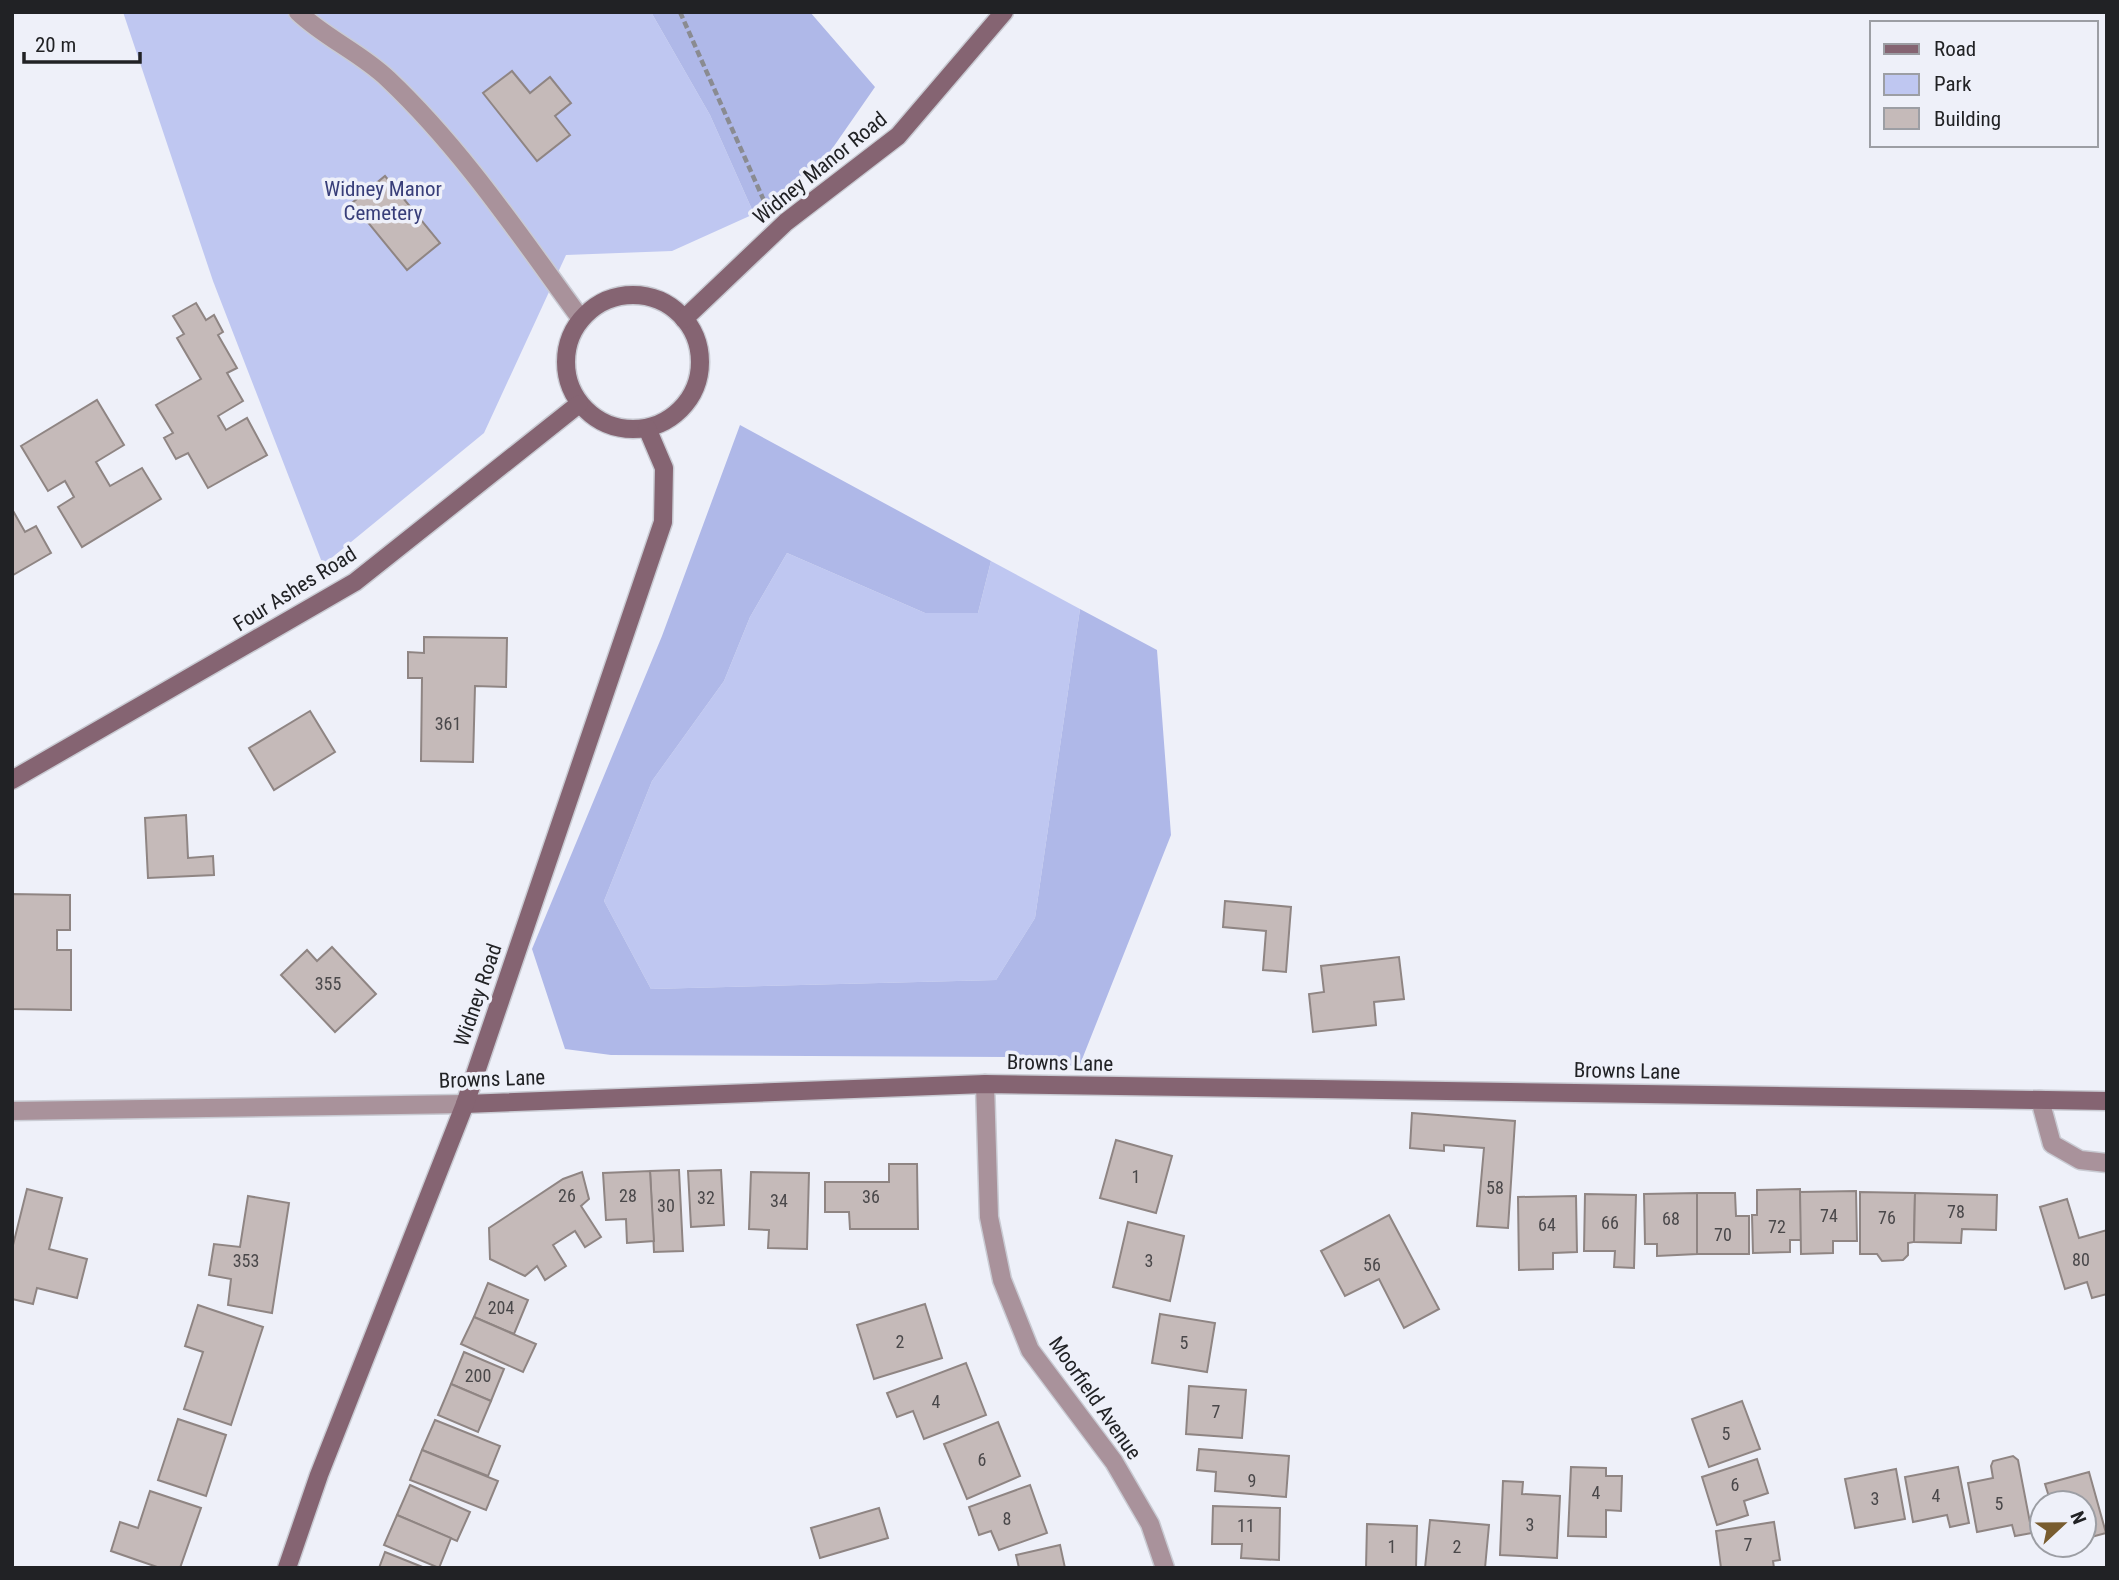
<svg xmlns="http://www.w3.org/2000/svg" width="2119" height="1580" viewBox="0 0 2119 1580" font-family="'Roboto Condensed',sans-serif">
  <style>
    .green { fill: #bfc7f1 }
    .forest { fill: #afb8e8 }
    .building { fill: #c5bab9; stroke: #8f8583; stroke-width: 2 }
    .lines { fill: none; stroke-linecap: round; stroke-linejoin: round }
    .lane-casing { stroke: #c9cbd3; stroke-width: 21 }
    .street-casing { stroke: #c9cbd3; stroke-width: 21 }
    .secondary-casing { stroke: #c9cbd3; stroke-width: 21 }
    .path { stroke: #8a8b91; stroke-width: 4.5; stroke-dasharray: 7 3.5; stroke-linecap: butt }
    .lane { stroke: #a9929b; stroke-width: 18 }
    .street { stroke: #a9929b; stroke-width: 18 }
    .secondary { stroke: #856472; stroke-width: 18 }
    .labels { text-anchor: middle; stroke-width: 7; stroke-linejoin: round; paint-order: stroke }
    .number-label { font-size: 18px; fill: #4a484a }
    .street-label { font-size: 21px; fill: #212225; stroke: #eef0f9 }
    .park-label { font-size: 21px; fill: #383e79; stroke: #eef0f9 }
  </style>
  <rect width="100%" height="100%" fill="#eef0f9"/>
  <g class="green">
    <polygon points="123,12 651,12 710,115 754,214 672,251 566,255 484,433 323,565 213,281"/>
    <polygon points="787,553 925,613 978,613 991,561 1080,609 1035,918 996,980 651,989 604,901 652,781 724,681 750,617"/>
  </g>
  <g class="forest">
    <polygon points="651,12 810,12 875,87 825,159 754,214 710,115"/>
    <polygon points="740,425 991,561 978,613 925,613 787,553 750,617 724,681 652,781 604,901 651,989 996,980 1035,918 1080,609 1157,650 1171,835 1079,1067 1005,1057 611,1055 565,1049 532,949 662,636"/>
  </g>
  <g class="building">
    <polygon points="512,71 530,93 550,77 571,103 555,116 570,135 537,161 483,93"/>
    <polygon points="385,176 440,243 407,270 352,203"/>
    <polygon points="196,303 206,320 214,315 223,332 218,335 237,368 227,373 243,401 218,416 226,430 247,418 267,455 208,488 188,453 176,459 164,438 173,433 156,405 201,379 177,338 184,334 173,316"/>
    <polygon points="97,400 124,445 96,462 110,486 142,468 161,499 82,547 58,507 74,497 65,481 48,491 21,446"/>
    <polygon points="12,509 25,532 36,526 51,553 13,575"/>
    <polygon points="424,637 507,638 506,687 475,686 473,762 421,761 422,678 408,678 408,652 424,653"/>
    <polygon points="310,711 335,752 274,790 249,748"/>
    <polygon points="186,815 188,858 213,856 214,875 148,878 145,818"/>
    <polygon points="12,894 70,895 70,930 57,930 57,950 71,950 71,1010 12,1009"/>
    <polygon points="1225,901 1291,907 1286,972 1263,970 1266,931 1223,927"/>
    <polygon points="332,947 376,994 335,1032 281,975 307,950 317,961"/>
    <polygon points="1399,957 1404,999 1374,1002 1376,1025 1313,1032 1309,994 1324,992 1321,966"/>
    <polygon points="1412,1113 1515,1121 1508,1228 1477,1226 1484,1148 1444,1145 1444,1151 1410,1148"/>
    <polygon points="1116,1140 1172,1156 1156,1213 1100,1198"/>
    <polygon points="889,1164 917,1164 918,1229 850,1229 849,1212 825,1212 825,1182 889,1182"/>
    <polygon points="679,1170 683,1251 654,1252 650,1171"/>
    <polygon points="721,1170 724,1225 691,1227 688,1171"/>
    <polygon points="650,1171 654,1241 627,1243 626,1219 606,1220 603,1173"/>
    <polygon points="582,1172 589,1199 581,1206 601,1237 585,1247 575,1231 553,1245 566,1266 545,1280 537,1266 525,1276 490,1259 489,1228 563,1179"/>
    <polygon points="751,1172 809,1173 807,1249 768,1248 769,1230 749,1229"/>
    <polygon points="27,1189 62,1198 49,1249 87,1259 77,1298 37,1288 33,1304 12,1299 12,1249"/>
    <polygon points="1800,1189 1802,1240 1790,1240 1790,1252 1753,1253 1752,1215 1757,1215 1757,1190"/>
    <polygon points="1856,1191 1857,1241 1833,1241 1833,1253 1801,1254 1800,1192"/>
    <polygon points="1860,1192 1915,1193 1914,1242 1908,1243 1908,1255 1903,1260 1882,1261 1877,1254 1860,1254"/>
    <polygon points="1697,1193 1697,1254 1657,1256 1657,1244 1645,1244 1644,1194"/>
    <polygon points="1697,1193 1735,1193 1736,1216 1749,1216 1749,1254 1697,1254"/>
    <polygon points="1915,1193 1997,1195 1996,1230 1962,1229 1961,1243 1914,1242"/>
    <polygon points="1585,1194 1636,1195 1634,1268 1614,1267 1615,1251 1584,1251"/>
    <polygon points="248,1196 289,1203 272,1313 228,1305 231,1279 209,1275 214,1244 240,1247"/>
    <polygon points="1576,1196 1577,1252 1553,1253 1553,1269 1519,1270 1518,1197"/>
    <polygon points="2067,1199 2079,1238 2107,1230 2107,1294 2092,1298 2087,1282 2065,1289 2040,1207"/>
    <polygon points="1389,1215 1439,1309 1404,1328 1379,1279 1345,1296 1321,1251"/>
    <polygon points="1128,1222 1184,1236 1170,1301 1113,1287"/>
    <polygon points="488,1283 528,1300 514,1334 474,1317"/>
    <polygon points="925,1304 942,1358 874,1379 857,1325"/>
    <polygon points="198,1305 263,1327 231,1425 184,1409 203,1352 185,1346"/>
    <polygon points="1160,1314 1215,1323 1207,1372 1152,1363"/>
    <polygon points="474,1317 536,1344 523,1372 461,1344"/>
    <polygon points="464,1352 504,1369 491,1401 451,1384"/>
    <polygon points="966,1363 986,1415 924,1439 913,1411 897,1417 887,1393"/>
    <polygon points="451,1384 491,1401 478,1432 438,1415"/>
    <polygon points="1189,1386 1246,1390 1242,1438 1186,1434"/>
    <polygon points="1742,1401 1760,1449 1709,1467 1692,1419"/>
    <polygon points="178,1419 226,1435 206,1496 158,1480"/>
    <polygon points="435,1420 500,1446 488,1476 422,1450"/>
    <polygon points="998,1422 1020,1476 967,1499 944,1444"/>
    <polygon points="1199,1449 1289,1456 1286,1497 1215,1491 1216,1472 1197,1470"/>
    <polygon points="422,1450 498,1481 486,1510 410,1480"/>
    <polygon points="2013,1456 2018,1460 2032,1533 2015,1536 2012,1525 1977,1532 1968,1483 1993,1478 1991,1466 1993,1461"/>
    <polygon points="1757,1459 1768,1493 1744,1501 1748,1515 1717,1525 1702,1477"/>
    <polygon points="1571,1467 1606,1468 1606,1476 1622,1476 1621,1511 1606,1510 1606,1537 1568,1536"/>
    <polygon points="1958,1467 1969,1523 1950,1527 1947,1515 1913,1522 1905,1477"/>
    <polygon points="1896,1469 1905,1519 1855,1528 1845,1479"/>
    <polygon points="2089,1472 2106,1533 2084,1539 2084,1503 2042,1503 2042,1514 2039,1503 2050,1500 2045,1484"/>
    <polygon points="1503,1481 1523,1482 1522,1494 1560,1496 1557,1558 1500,1555"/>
    <polygon points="410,1485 470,1512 457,1541 397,1515"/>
    <polygon points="1030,1485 1047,1533 999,1550 991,1531 979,1535 969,1507"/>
    <polygon points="150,1491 201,1508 180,1568 160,1568 111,1551 120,1522 138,1528"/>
    <polygon points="1213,1506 1280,1508 1279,1560 1241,1558 1242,1544 1212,1544"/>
    <polygon points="879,1508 888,1538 820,1558 811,1528"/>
    <polygon points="397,1515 451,1538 439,1568 384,1545"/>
    <polygon points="1430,1520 1489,1525 1485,1568 1425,1568"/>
    <polygon points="1774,1522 1780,1560 1773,1561 1774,1568 1721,1568 1716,1531"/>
    <polygon points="1367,1524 1417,1526 1416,1568 1366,1568"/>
    <polygon points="1060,1545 1065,1568 1019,1568 1016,1555"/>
    <polygon points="385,1552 425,1568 379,1568"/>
  </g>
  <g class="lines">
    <g class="lane-casing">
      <path id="lane" d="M298 12C325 38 361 53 388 79 463 150 520 236 581 319"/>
    </g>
    <g class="street-casing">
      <g id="street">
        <polyline points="985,1084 989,1217 1002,1280 1030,1350 1114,1462 1150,1524 1165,1568"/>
        <polyline points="2040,1100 2052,1144 2080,1160 2107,1163"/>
        <polyline points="12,1111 465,1104"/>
      </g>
    </g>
    <g class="secondary-casing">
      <g id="secondary">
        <circle cx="633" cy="362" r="67"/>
        <polyline points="684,319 786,222 898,136 1004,12"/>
        <polyline points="12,780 355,582 579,404"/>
        <polyline points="465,1104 985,1084 2107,1101"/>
        <polyline points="287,1568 319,1475 465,1104 663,522 664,468 647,428"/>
      </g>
    </g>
    <polyline class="path" points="680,12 765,203"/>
    <use href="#lane" class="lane"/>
    <use href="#street" class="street"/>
    <use href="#secondary" class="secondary"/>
  </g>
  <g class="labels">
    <g class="number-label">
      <text x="448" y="730">361</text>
      <text x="328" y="990">355</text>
      <text x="1136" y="1183">1</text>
      <text x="1495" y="1194">58</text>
      <text x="567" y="1202">26</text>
      <text x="628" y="1202">28</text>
      <text x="871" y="1203">36</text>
      <text x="706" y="1204">32</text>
      <text x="779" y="1207">34</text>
      <text x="666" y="1212">30</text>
      <text x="1956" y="1218">78</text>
      <text x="1829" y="1222">74</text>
      <text x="1887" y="1224">76</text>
      <text x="1671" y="1225">68</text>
      <text x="1610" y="1229">66</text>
      <text x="1547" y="1231">64</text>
      <text x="1777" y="1233">72</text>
      <text x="1723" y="1241">70</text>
      <text x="2081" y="1266">80</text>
      <text x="246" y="1267">353</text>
      <text x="1149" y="1267">3</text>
      <text x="1372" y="1271">56</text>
      <text x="501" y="1314">204</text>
      <text x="900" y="1348">2</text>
      <text x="1184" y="1349">5</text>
      <text x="478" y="1382">200</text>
      <text x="936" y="1408">4</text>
      <text x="1216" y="1418">7</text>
      <text x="1726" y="1440">5</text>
      <text x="982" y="1466">6</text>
      <text x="1252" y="1487">9</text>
      <text x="1735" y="1491">6</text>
      <text x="1596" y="1499">4</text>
      <text x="1936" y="1502">4</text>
      <text x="1875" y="1505">3</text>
      <text x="1999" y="1510">5</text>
      <text x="1007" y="1525">8</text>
      <text x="1530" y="1531">3</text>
      <text x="1246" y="1532">11</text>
      <text x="1748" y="1551">7</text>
      <text x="1392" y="1553">1</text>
      <text x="1457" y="1553">2</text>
    </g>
    <g class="street-label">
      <text transform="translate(820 168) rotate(-39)" y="7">Widney Manor Road</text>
      <text transform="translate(295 589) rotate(-32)" y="7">Four Ashes Road</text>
      <text transform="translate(478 995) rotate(-71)" y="7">Widney Road</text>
      <text transform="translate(1060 1063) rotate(1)" y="7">Browns Lane</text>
      <text transform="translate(1627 1071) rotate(1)" y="7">Browns Lane</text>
      <text transform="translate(492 1079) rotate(-2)" y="7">Browns Lane</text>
      <text transform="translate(1095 1398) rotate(55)" y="7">Moorfield Avenue</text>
    </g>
    <g class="park-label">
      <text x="383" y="196">Widney Manor<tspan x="383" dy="24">Cemetery</tspan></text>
    </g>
  </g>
  <rect width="2119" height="1580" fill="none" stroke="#212225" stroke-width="28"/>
  <rect x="1870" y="21" width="228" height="126" fill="#eef0f9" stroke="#9c9ea4" stroke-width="2"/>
  <rect x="1884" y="44" width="35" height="10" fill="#856472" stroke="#9c9ea4" stroke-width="2"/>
  <text x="1934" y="56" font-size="21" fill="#212225">Road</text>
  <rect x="1884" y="74" width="35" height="21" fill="#bfc7f1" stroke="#9c9ea4" stroke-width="2"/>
  <text x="1934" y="91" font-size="21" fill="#212225">Park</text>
  <rect x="1884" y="108" width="35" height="21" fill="#c5bab9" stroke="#9c9ea4" stroke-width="2"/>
  <text x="1934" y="126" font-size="21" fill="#212225">Building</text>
  <g transform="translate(2063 1524) rotate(68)"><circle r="33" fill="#eef0f9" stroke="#9c9ea4" stroke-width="2"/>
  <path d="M0-5L12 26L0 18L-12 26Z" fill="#785c2f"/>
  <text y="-10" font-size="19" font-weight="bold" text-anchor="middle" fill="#212225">N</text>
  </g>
  <path d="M24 52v10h116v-10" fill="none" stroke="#212225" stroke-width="3.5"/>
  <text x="35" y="52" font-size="21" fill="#212225" stroke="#eef0f9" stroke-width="5" paint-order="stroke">20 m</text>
</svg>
